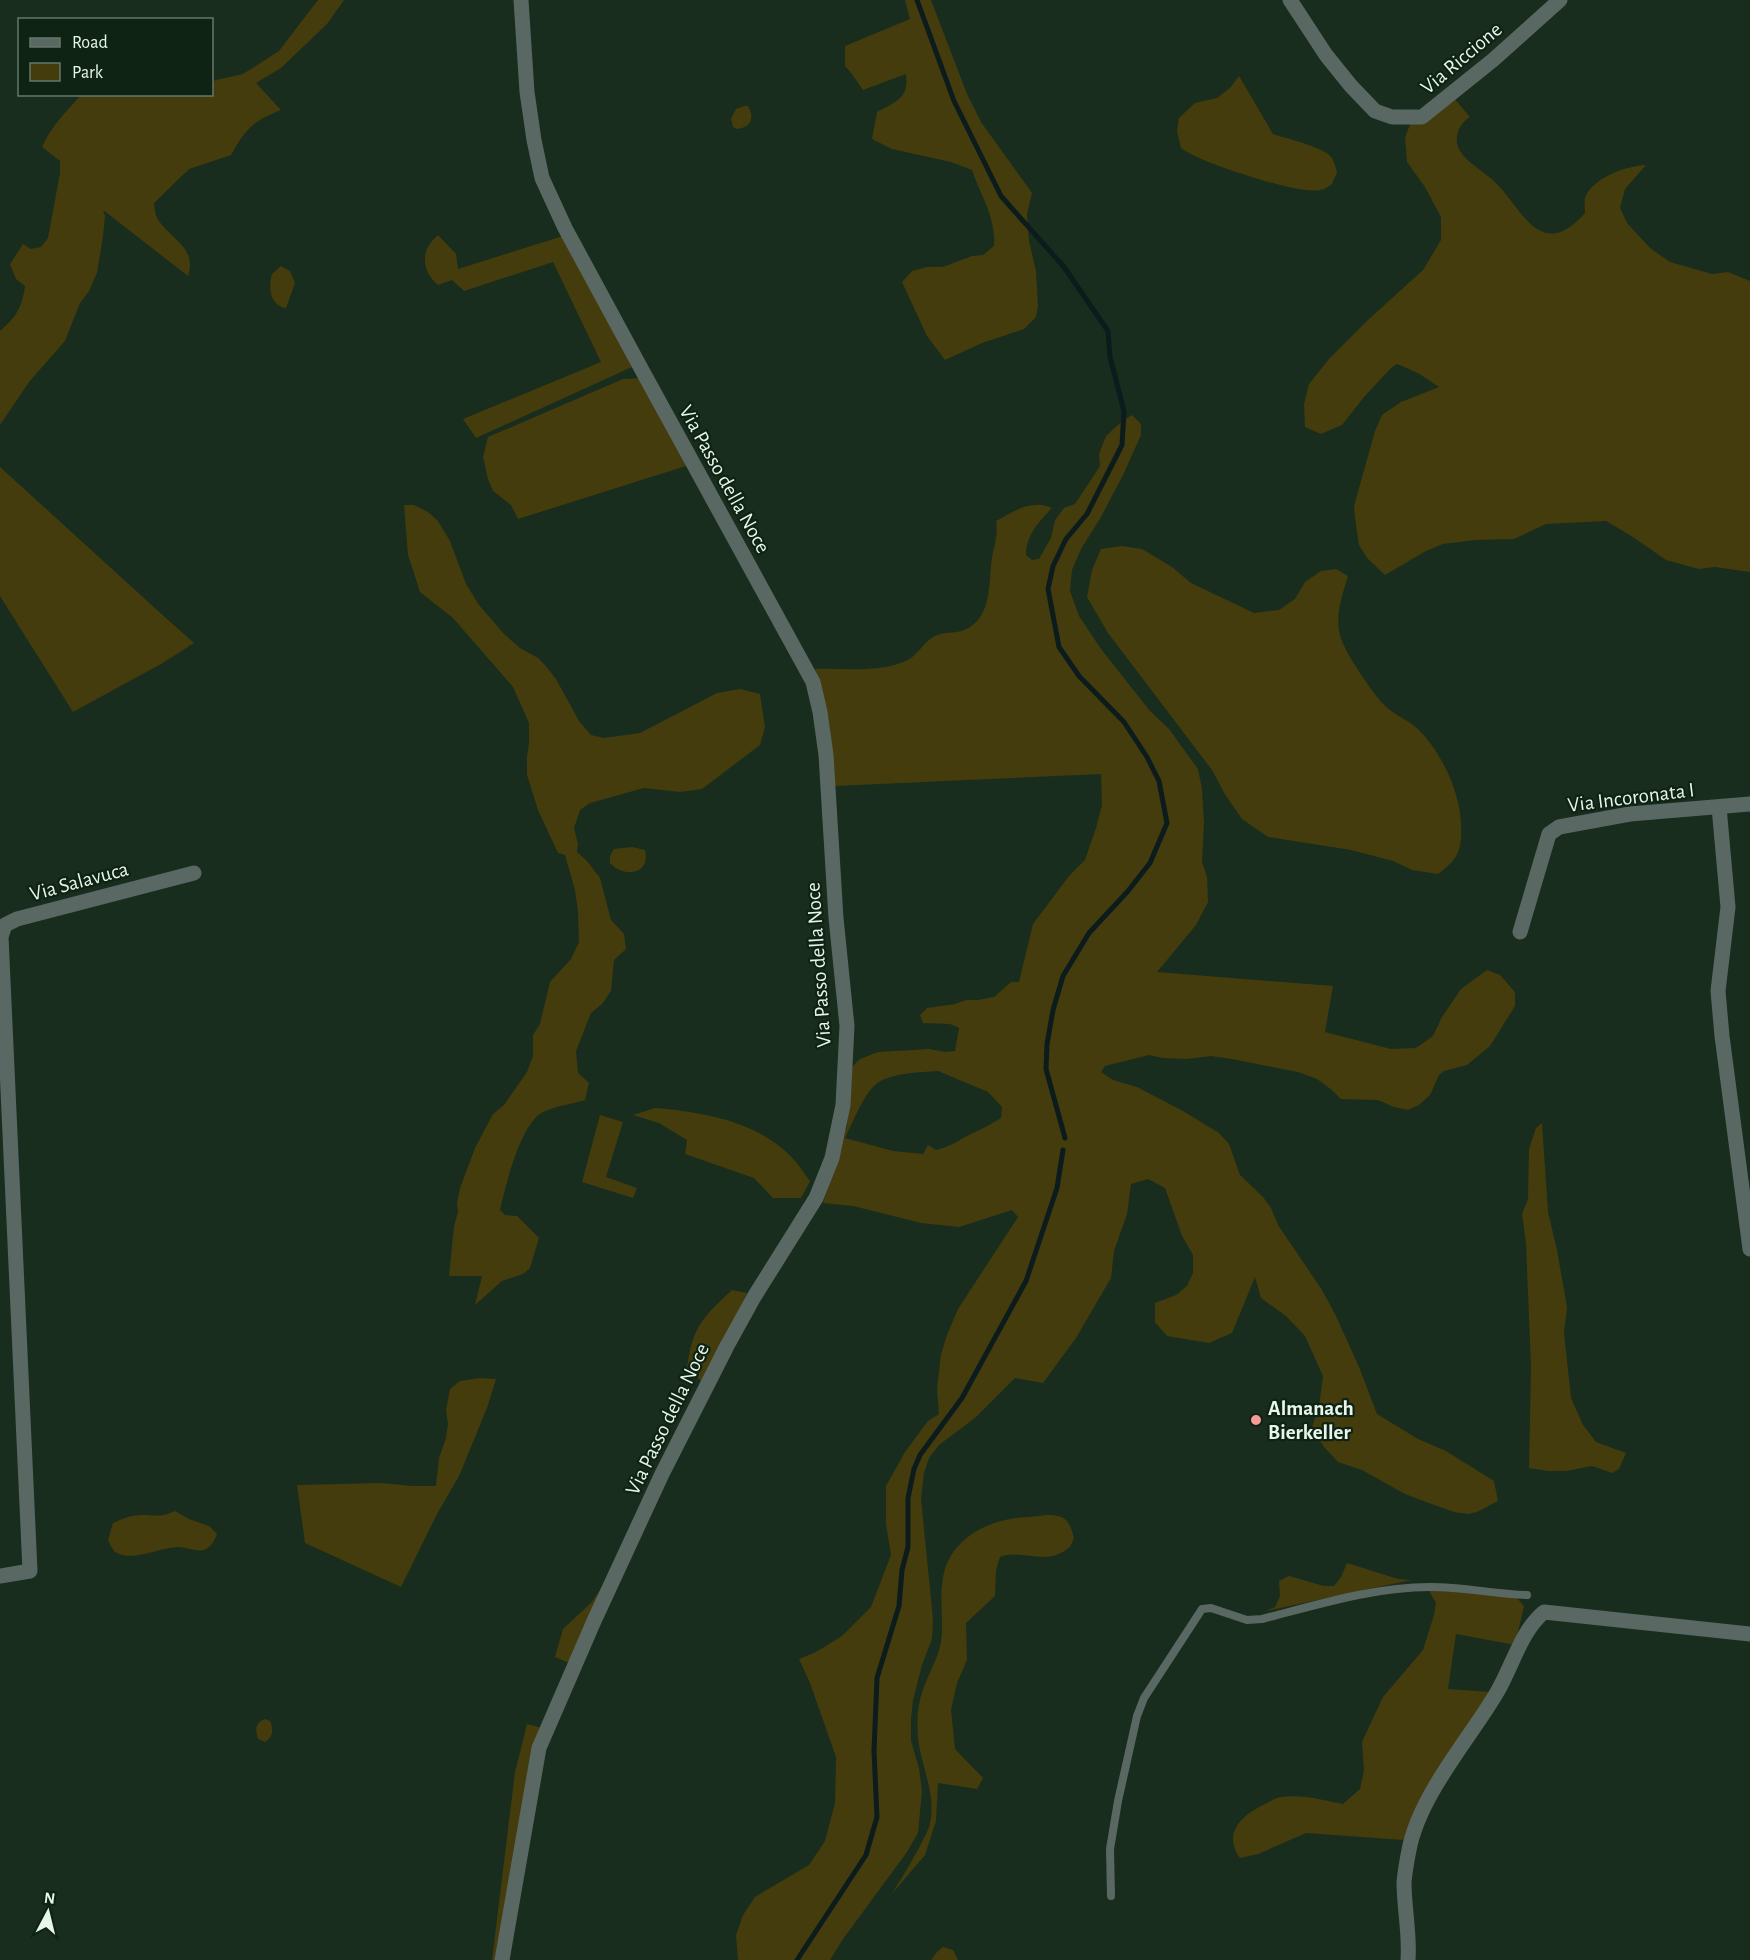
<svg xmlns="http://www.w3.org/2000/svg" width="1750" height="1960" viewBox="0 0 1750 1960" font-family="'Alegreya Sans',sans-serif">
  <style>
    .green { fill: #443c0c; fill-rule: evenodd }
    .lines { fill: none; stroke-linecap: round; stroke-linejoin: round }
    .stream { stroke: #0c1c1d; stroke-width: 5 }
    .service { stroke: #5a6864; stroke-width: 8 }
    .minor { stroke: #5a6864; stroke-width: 15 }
    .poi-dot { fill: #f59b98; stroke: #0e2314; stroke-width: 2 }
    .labels { text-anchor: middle; stroke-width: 4.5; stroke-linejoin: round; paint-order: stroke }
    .street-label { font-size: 21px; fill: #e8f5ea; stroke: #0e2314 }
    .poi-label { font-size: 21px; font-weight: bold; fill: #e8f5ea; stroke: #0e2314; text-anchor: start }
  </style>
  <rect width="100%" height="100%" fill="#182d1d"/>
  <g class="green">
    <path d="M318 0H344L327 24 281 68 256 83 281 110C252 122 246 128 231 155L189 169 154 203C155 209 155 216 159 221 173 241 197 248 188 276L103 210 105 216 103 236 97 273 89 291 80 303 65 341 29 382 0 425V331C16 317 22 308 25 286L16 279 10 264 23 244 31 249 41 247 48 238 60 173V161L42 147C52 125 66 112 81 95L212 94V81L243 74 279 51Z"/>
    <path d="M905 0H931L967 94 981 122 1032 193 1027 214 1029 241 1036 271 1038 306 1036 317 1024 329 982 343 945 360 927 336 902 282 912 271 927 267H943L972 256 983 255 994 246C996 217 981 197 972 170L951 162 892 149 872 139 877 112C896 101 909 99 906 74L863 90 852 74 845 66V46L910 19Z"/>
    <path d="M1239 76 1273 134C1287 139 1325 147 1332 158 1334 162 1336 168 1337 172L1332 184C1329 186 1324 190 1320 190 1300 195 1222 168 1201 159 1194 156 1187 152 1181 148L1177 131 1179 118 1195 103 1217 98 1230 88Z"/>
    <path d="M1453 97 1470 117C1460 123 1453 137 1459 149 1465 162 1487 173 1497 184 1525 214 1542 261 1585 213 1585 209 1584 202 1585 198 1593 177 1627 166 1646 165L1625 189 1620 208 1627 223 1650 248 1670 262 1712 274 1728 272 1750 281V572L1715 567 1699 569 1666 560 1633 537 1606 521 1546 524 1514 539 1475 540 1443 544 1426 551 1385 575 1367 558 1359 545 1355 518 1354 506 1375 431 1382 415 1401 402 1439 387 1418 373 1397 364 1391 368 1364 397 1342 425 1321 434 1305 427 1304 404 1309 384 1329 359 1368 320 1423 270 1441 240V217L1425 187 1407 162 1405 137 1412 120Z"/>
    <path d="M744 106H748C755 118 751 127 737 129L733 127 731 119 736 109Z"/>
    <path d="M438 235 456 254 458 269 563 236 632 367 476 438 463 419 601 362 553 262 464 291 452 280 438 285C421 270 420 250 438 235Z"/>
    <path d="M281 266 290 271 295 283 286 308C270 306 268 287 272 274Z"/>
    <polygon points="642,378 686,466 518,519 511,505 493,491 488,479 483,457 488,437 623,379"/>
    <path d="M1132 415 1141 424V435L1124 473 1101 517 1081 549 1072 570 1070 591 1079 616 1101 649 1150 711 1169 729 1198 769 1202 789 1204 823 1202 862 1207 877 1208 902 1196 925 1157 972 1333 986 1325 1032 1391 1049 1416 1048 1433 1036 1442 1017 1461 989 1487 970 1500 975 1515 992V1006L1490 1046 1467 1065 1444 1071 1439 1075 1430 1095 1419 1105 1408 1110 1394 1107 1378 1100 1341 1099 1332 1090 1317 1079 1298 1072 1232 1059 1211 1056 1187 1059 1163 1058 1149 1055 1105 1066 1101 1072 1113 1080 1137 1087 1183 1111 1219 1133 1229 1144 1240 1175 1263 1197 1271 1208 1278 1225 1322 1290 1335 1314 1359 1367 1377 1414 1418 1439 1446 1451 1494 1481 1498 1501 1477 1512 1468 1514 1454 1512 1426 1502 1405 1494 1362 1470 1338 1462 1324 1447 1312 1427 1319 1407 1323 1376 1305 1336 1286 1316 1261 1298 1255 1277 1232 1333 1209 1343 1167 1336 1155 1322V1303L1176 1295 1187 1286 1193 1273V1255L1182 1236 1165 1188 1148 1179 1131 1184 1127 1214 1114 1251 1111 1278 1076 1338 1043 1383 1015 1378 975 1418 939 1445 929 1458 924 1473 921 1499 933 1619 932 1639 922 1665 913 1700 911 1719V1741L919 1768 922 1791 918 1833 907 1852 843 1939 830 1960H738L736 1935 743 1915 755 1897 809 1865 825 1841 835 1803 836 1757 810 1683 799 1659 816 1652 842 1636 871 1607 891 1555 886 1524V1486L905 1452 928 1421 939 1414 937 1389 941 1354 947 1335 958 1309 1018 1217 1012 1210 959 1227 921 1223 853 1206 823 1203 847 1126 852 1067 860 1059 878 1052 929 1049 946 1052 955 1051 959 1028 950 1024 923 1023 920 1015 927 1008 955 1004 966 1000H978L994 997 1011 982H1019L1033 924 1069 876 1085 860 1096 828 1102 805 1101 774 835 786 829 723 815 669C844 668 879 673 906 661 917 656 923 643 933 637 942 631 954 634 964 630 990 620 989 588 991 566 992 551 999 537 996 521 1014 511 1032 499 1052 508 1039 522 1026 535 1026 555L1032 560 1039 559 1051 538 1055 520 1064 508 1075 504 1100 466 1099 454 1106 436 1120 423ZM938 1071 988 1092 1002 1107 1001 1118C991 1124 982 1129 971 1134 959 1140 950 1147 936 1150L928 1145 923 1154 893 1151 845 1138C852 1124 863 1096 875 1085 888 1073 921 1072 938 1071Z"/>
    <polygon points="0,467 167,619 194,643 161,664 73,712 0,596"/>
    <path d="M404 505H414L428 512 438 521 450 541 466 584 479 605 504 634 520 648 538 658 545 665 556 679 579 721 591 735 604 738 640 733 717 693 740 689 760 694 765 727 760 745 702 789 680 792 644 788 590 803 580 810 574 828 578 844 577 852 587 861 600 878 611 920 624 934 626 949 614 960 611 991 602 1004 591 1013 576 1051 578 1073 589 1083 585 1100C572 1104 556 1106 543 1112 520 1124 506 1185 500 1210L505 1215 517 1216 539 1238 530 1268 523 1274 502 1281 475 1305 482 1276H449L454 1226 458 1212 457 1203 460 1188 475 1148 493 1114 504 1105 527 1072 533 1056V1035L540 1024 550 982 571 959 579 942 578 911 575 890 565 855 558 853 538 810 527 775V756L529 743V723L513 687 453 618 420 592 408 555Z"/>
    <path d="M1122 546 1142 549 1172 567 1191 583 1254 613 1279 610 1295 599 1305 582 1321 571 1336 569 1348 576C1342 596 1335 615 1340 635 1344 652 1372 692 1384 705 1394 715 1408 720 1418 729 1441 752 1460 791 1461 824 1462 850 1459 858 1438 874L1412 870 1393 861 1351 850 1268 837 1242 819 1226 796 1212 770 1108 633 1087 597 1092 570 1101 549Z"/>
    <path d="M632 847 645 850C651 875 623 878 610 863V856L614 849Z"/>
    <path d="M655 1108C704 1112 762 1122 796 1162 801 1168 805 1175 810 1181L801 1198H773L754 1178 685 1154 687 1140 659 1123 633 1115Z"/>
    <polygon points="600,1115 623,1122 606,1177 637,1188 633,1198 582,1182"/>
    <polygon points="1542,1123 1548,1212 1557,1250 1567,1307 1564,1333 1571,1398 1583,1425 1596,1442 1626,1453 1619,1469 1612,1473 1592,1466 1566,1471 1548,1471 1529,1468 1531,1367 1526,1243 1522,1214 1528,1199 1529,1149 1536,1128"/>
    <path d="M732 1290 747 1293 704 1384 687 1368C693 1326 702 1318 732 1290Z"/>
    <polygon points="480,1378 496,1379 487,1408 459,1476 437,1514 401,1587 305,1543 297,1485 382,1483 412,1486 436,1486 439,1458 446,1438 448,1424 446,1410 450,1389 460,1381"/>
    <path d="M175 1511 189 1519 209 1526 217 1534C215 1539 212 1546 206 1549 198 1553 187 1547 178 1547 160 1547 132 1563 115 1552 112 1549 110 1544 108 1540L113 1523C122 1519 131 1515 141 1515 156 1515 160 1518 175 1511Z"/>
    <path d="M1046 1515C1065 1515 1069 1519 1074 1538L1070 1547C1044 1568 1023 1548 1000 1557L996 1570 995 1596 966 1623 967 1660 957 1683 951 1710 955 1749 983 1778 977 1789 938 1783 936 1821 925 1855 891 1895C902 1878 912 1861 921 1844 923 1839 927 1833 929 1827 938 1797 921 1767 918 1738 917 1724 917 1706 922 1693 927 1675 938 1660 941 1642 944 1621 939 1599 943 1578 948 1546 975 1527 1005 1520 1018 1517 1033 1517 1046 1515Z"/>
    <polygon points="1347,1563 1398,1579 1411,1580 1266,1611 1275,1607 1280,1596 1279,1581 1289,1576 1324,1586 1334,1586 1341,1577"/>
    <polygon points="603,1586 569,1663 555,1657 563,1629 591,1603"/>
    <path d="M1428 1589 1517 1598 1524 1606 1515 1645 1456 1634 1448 1689 1491 1692 1411 1824 1404 1840 1306 1833 1258 1854 1240 1858C1222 1833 1242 1815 1265 1804 1270 1802 1276 1797 1282 1797 1302 1794 1323 1800 1343 1804L1360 1789 1364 1770 1362 1742 1373 1718 1383 1697 1423 1650 1434 1615 1436 1603Z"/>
    <path d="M265 1719 270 1721C274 1729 273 1737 265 1742L258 1739C255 1729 255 1723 265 1719Z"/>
    <polygon points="527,1724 542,1728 499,1960 492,1960 515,1772"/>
    <polygon points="943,1947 953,1950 958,1960 931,1960 937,1952"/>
  </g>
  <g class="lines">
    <g class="stream">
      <polyline points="917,0 954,101 1001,196 1064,267 1108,331 1110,357 1124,411 1122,445 1087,514 1066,539 1053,566 1048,589 1059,647 1079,676 1124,722 1147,757 1159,781 1167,823 1150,863 1128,891 1089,933 1063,976 1053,1010 1047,1044 1046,1069 1065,1138"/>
      <polyline points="797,1960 866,1855 877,1817 874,1751 877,1678 899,1606 902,1570 908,1547 908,1498 914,1469 920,1455 962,1398 1026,1281 1057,1188 1063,1150"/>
    </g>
    <path class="service" d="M1111 1896 1110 1849 1118 1801 1137 1716 1144 1698 1202 1609 1211 1608 1247 1620 1262 1619C1317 1605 1373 1587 1430 1587 1463 1587 1495 1594 1527 1595"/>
    <g class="minor">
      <polyline points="1290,0 1326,55 1351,86 1375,111 1392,117 1422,117 1493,60 1560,0"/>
      <polyline points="1719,807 1728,907 1718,991 1722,1036 1750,1249"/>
      <polyline points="1520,932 1549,834 1559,827 1630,814 1750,804"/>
      <polyline points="0,1576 30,1571 1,937 5,925 17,919 194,873"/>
      <polyline points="502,1960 539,1748 594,1621 662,1474 727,1346 754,1297 816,1198 832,1158 843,1105 847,1026 836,918 826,755 820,712 813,682 643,372 565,228 542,178 534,140 527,92 521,0"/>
      <path d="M1408 1960C1410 1934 1404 1908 1404 1882 1405 1872 1407 1860 1409 1850 1419 1796 1468 1741 1496 1694 1512 1668 1520 1632 1544 1612L1750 1634"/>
    </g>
  </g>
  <circle class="poi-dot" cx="1256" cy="1420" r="6"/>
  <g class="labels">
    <g class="street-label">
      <text transform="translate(1461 58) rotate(-40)" y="7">Via Riccione</text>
      <text transform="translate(725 479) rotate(61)" y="7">Via Passo della Noce</text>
      <text transform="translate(1631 797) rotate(-7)" y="7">Via Incoronata I</text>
      <text transform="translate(79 881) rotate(-15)" y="7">Via Salavuca</text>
      <text transform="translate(818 965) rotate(-94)" y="7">Via Passo della Noce</text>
      <text transform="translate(667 1419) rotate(-64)" y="7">Via Passo della Noce</text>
    </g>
    <g class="poi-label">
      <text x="1268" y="1415">Almanach<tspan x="1268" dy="24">Bierkeller</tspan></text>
    </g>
  </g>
  <rect x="18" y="18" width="195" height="78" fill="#0e2314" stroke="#65776a" stroke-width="1.5"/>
  <rect x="30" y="38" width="30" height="9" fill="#5a6864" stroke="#65776a" stroke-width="1.5"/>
  <text x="72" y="48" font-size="18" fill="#e8f5ea">Road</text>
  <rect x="30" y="63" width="30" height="18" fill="#443c0c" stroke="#65776a" stroke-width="1.5"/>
  <text x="72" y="78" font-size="18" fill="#e8f5ea">Park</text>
  <g transform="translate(48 1912) rotate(7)" stroke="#0e2314" stroke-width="4.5" paint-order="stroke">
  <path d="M0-4.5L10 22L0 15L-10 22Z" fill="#e8f5ea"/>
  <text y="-9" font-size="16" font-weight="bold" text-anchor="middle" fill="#e8f5ea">N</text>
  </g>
</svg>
